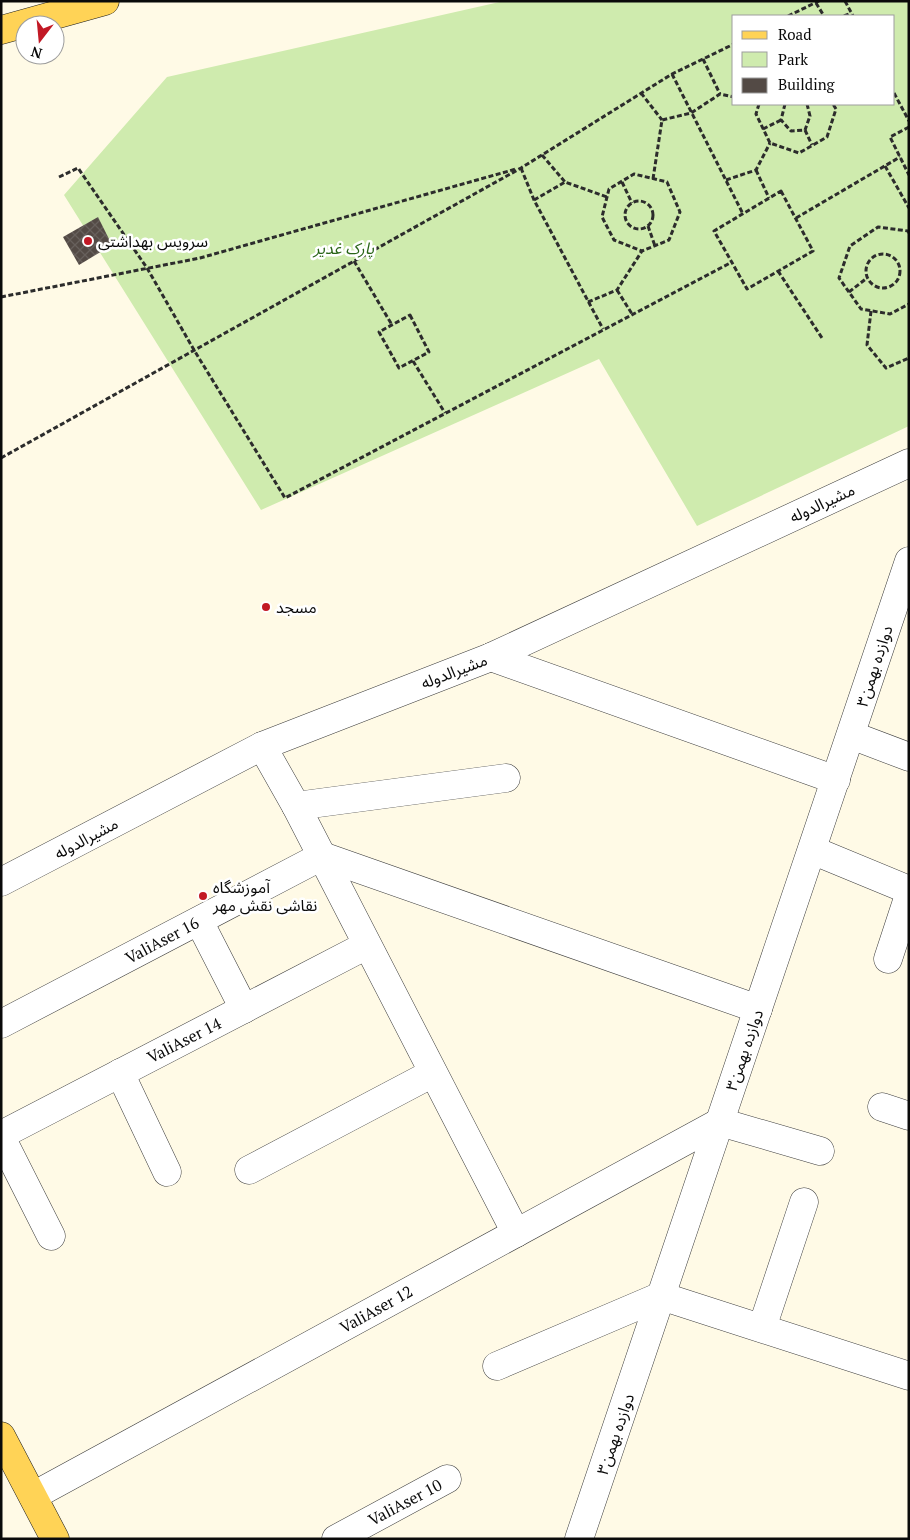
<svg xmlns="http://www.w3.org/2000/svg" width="910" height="1540" viewBox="0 0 910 1540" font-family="'PT Serif','Noto Sans Arabic',serif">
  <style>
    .park { fill: #cfebae; fill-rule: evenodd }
    .building { fill: url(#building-cross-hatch) }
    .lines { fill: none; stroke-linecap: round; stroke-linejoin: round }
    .minor-casing { stroke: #3d3d3d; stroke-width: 29 }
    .major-casing { stroke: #1b1b1b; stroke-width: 29 }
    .path { stroke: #2c2c2c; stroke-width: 3; stroke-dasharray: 5 2.5; stroke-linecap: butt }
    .minor { stroke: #fff; stroke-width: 28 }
    .major { stroke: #ffd356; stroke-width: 28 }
    .poi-dot { fill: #c21925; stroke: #fff; stroke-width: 2 }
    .labels { text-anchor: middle; stroke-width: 5; stroke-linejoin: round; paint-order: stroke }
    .poi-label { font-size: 16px; fill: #0a0a0a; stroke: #fff; text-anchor: start }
    .park-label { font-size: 16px; font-style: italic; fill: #296417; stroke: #fff }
    .street-label { font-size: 16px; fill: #0a0a0a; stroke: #fff }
  </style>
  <defs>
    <pattern id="building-cross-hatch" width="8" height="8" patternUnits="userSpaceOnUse" patternTransform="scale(1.25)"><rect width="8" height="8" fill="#534a45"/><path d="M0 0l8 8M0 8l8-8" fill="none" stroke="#67605c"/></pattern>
  </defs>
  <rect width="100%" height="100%" fill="#fffae6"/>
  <path class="park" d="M504 1H909V426L697 526 599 359 261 510 64 195 167 77ZM734 16H894V104H734Z"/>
  <polygon class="building" points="98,217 112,245 79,265 63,237"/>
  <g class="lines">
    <g class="minor-casing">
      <g id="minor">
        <polyline points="491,657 836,780"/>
        <polyline points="851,735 909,757"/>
        <polyline points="262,746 296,806 516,1233"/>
        <polyline points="296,806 506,778"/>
        <polyline points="812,850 909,890"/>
        <polyline points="1,882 262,746 491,657 909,463"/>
        <polyline points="199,921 244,1009"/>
        <polyline points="888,959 909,895"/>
        <polyline points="1,1024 322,856 758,1009"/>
        <polyline points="120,1073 167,1172"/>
        <polyline points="882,1107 909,1116"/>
        <polyline points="1,1135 367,945"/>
        <polyline points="1,1137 51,1236"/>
        <polyline points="249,1170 433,1073"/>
        <polyline points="762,1328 804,1202"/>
        <polyline points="497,1366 661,1296 909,1376"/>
        <polyline points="33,1496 720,1122 820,1151"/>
        <polyline points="336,1539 447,1479"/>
        <polyline points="579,1539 909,561"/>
      </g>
    </g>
    <g class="major-casing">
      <g id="major">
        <polyline points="1,30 105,1"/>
        <polyline points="1,1436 55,1539"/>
      </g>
    </g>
    <g class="path">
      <polyline points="845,1 853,16"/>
      <polyline points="816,3 824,16"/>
      <polyline points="788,16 819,1"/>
      <polyline points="844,16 851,13"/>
      <polyline points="703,59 720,94"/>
      <polyline points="672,74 743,214"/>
      <polyline points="641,93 662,120"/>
      <polyline points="894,93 909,121"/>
      <polyline points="759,104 756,114 770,143 799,153 827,137 836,109 833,104"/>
      <polyline points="785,104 781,120 791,131 805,130 810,116 807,104"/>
      <polyline points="909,127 890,137 909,175"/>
      <polyline points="763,129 781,120"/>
      <polyline points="805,130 812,145"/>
      <polyline points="542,155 565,182"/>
      <polyline points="885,166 909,208"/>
      <polyline points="521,168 534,200 603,329"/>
      <polyline points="756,170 769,198"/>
      <polyline points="59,177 78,168 147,268 194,350 285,498 732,262"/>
      <polyline points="653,179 662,120 691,113 720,94 734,97"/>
      <polyline points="726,180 756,170 770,143"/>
      <polyline points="622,182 632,203"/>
      <polygon points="781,191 813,251 747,289 714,231"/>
      <polyline points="534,200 565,182 607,197"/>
      <circle cx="639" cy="215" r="14"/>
      <polyline points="796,218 900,157"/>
      <polyline points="648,226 655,246"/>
      <polyline points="909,233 908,231 878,227 850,246 839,278 861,309 890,314 909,304"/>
      <circle cx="883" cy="271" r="17"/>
      <polyline points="354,261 392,325"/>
      <polyline points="778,271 822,338"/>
      <polyline points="617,290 632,314"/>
      <polyline points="849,292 867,278"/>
      <polyline points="1,297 200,258 516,169"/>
      <polyline points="588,302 617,290 642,251 669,240 680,212 667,182 634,174 609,189 602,217 614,240 642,251"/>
      <polyline points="871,311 867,345 886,368 909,358"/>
      <polygon points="410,315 429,352 399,368 379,332"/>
      <polyline points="413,361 445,413"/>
      <polyline points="1,458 521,168 672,74 734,44"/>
    </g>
    <use href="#minor" class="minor"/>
    <use href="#major" class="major"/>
  </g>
  <g class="poi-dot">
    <circle cx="88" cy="241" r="5"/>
    <circle cx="266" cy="607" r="5"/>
    <circle cx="203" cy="896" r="5"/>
  </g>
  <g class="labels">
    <g class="poi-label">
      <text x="98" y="247">سرویس بهداشتی</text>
      <text x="276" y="613">مسجد</text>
      <text x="213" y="893">آموزشگاه<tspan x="213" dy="18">نقاشی نقش مهر</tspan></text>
    </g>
    <g class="park-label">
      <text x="344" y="254">پارک غدیر</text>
    </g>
    <g class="street-label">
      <text transform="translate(822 503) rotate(-25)" y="6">مشیرالدوله</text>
      <text transform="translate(874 666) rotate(-72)" y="6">دوازده بهمن۳</text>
      <text transform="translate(454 671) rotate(-21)" y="6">مشیرالدوله</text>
      <text transform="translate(86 838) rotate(-28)" y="6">مشیرالدوله</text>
      <text transform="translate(162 940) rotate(-28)" y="6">ValiAser 16</text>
      <text transform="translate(184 1040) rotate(-27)" y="6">ValiAser 14</text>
      <text transform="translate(744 1050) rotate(-71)" y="6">دوازده بهمن۳</text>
      <text transform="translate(376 1309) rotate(-29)" y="6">ValiAser 12</text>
      <text transform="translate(615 1434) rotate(-71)" y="6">دوازده بهمن۳</text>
      <text transform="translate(405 1502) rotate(-28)" y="6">ValiAser 10</text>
    </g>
  </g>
  <rect width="910" height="1540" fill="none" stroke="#0a0a0a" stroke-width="5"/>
  <rect x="732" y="15" width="162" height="90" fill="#ffffff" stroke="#9d9d9d"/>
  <rect x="742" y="31" width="25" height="8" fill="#ffd356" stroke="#9d9d9d"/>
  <text x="778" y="40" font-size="15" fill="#0a0a0a">Road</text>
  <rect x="742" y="52" width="25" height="15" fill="#cfebae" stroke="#9d9d9d"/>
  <text x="778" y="65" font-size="15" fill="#0a0a0a">Park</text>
  <rect x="742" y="78" width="25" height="15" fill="#534a45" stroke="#9d9d9d"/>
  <text x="778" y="90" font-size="15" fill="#0a0a0a">Building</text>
  <g transform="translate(40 40) rotate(196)"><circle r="24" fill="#ffffff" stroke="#9d9d9d"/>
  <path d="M0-4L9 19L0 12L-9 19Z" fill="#c21925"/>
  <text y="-8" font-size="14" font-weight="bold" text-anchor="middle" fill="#0a0a0a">N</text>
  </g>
</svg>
